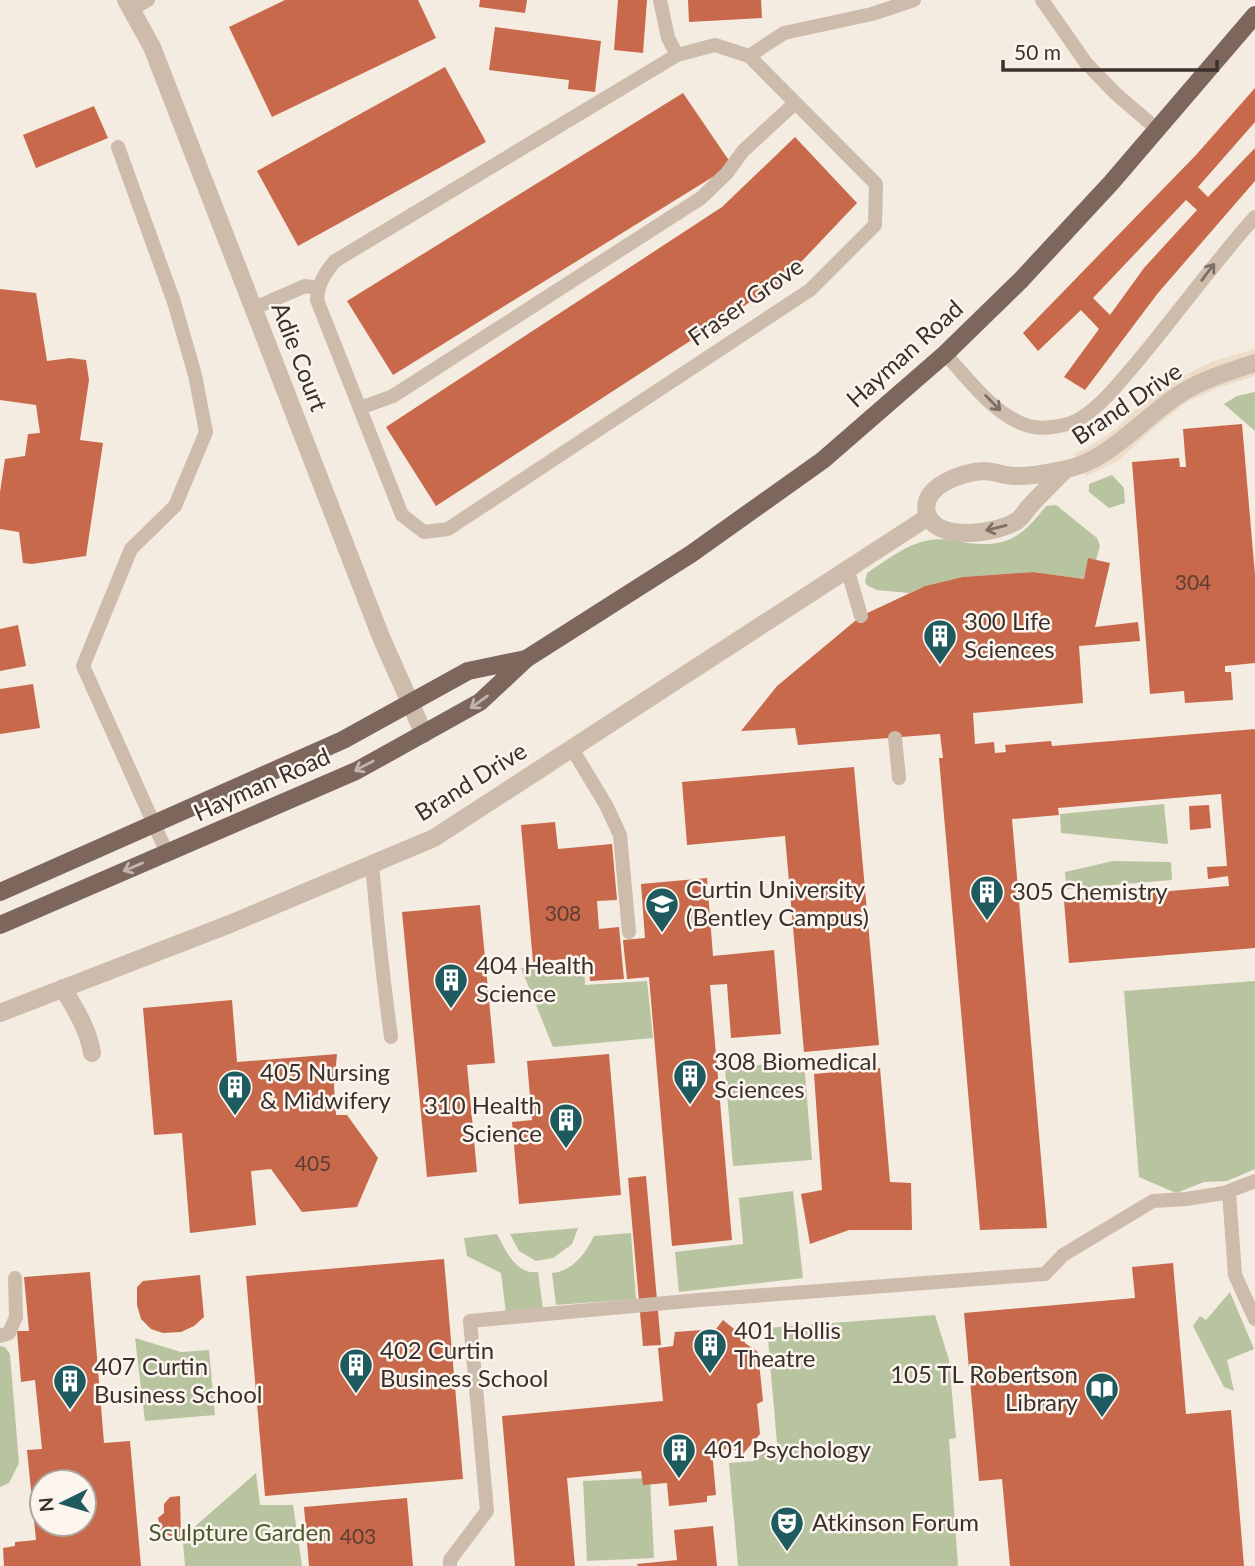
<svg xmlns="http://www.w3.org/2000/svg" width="1255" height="1566" viewBox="0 0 1255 1566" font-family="Lato,sans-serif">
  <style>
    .green { fill: #b8c4a0 }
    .plaza { fill: #ecdcc8 }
    .building { fill: #c8694b; fill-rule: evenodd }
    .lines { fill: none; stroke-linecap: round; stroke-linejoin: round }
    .lane { stroke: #cdbbac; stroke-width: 14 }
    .street { stroke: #cdbbac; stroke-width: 18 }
    .primary { stroke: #7d675c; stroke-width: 18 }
    .oneway { stroke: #7d6f65 }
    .oneway2 { stroke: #c2b5ac }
    .labels { text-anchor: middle; stroke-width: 5; stroke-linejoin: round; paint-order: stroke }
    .number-label { font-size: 21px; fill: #5e3e33 }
    .street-label { font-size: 24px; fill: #3b302b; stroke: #fbf5ee }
    .poi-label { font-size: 24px; fill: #3b302b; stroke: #fbf5ee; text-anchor: start }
    .park-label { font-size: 24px; fill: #4a5a2e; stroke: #fbf5ee }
  </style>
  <rect width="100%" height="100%" fill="#f4ebe1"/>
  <g class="green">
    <polygon points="1255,392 1255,431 1224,404 1237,396"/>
    <polygon points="1112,475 1124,488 1125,503 1109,508 1089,492 1089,484"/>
    <path d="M1056 505 1097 538 1100 546 1096 560 1088 559 1084 579 1033 572 964 577 925 586 909 593 877 590 868 586 865 582 867 573C887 560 906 544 930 540 942 538 955 541 968 543 1007 548 1023 536 1046 506Z"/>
    <polygon points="1164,804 1168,844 1061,833 1060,814"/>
    <polygon points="1113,861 1171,862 1172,880 1066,889 1065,872"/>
    <polygon points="584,963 585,985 647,981 653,1038 553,1047 521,968"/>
    <polygon points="1255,981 1255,1169 1227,1181 1204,1182 1176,1193 1139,1177 1124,991"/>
    <polygon points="804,1061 812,1160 733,1166 725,1068"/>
    <polygon points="793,1191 803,1278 679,1292 675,1252 743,1244 739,1198"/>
    <polygon points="578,1228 572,1244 553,1258 536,1261 519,1251 510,1234"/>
    <path d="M631 1233 636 1299 556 1305 552 1273C573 1271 585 1254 594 1236Z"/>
    <path d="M497 1234C506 1251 516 1275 538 1272L543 1309 506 1313 501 1273 467 1256 464 1238Z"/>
    <polygon points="1230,1292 1254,1349 1227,1360 1234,1391 1224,1387 1193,1326 1200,1316 1206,1320"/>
    <polygon points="935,1315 949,1360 956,1438 949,1439 958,1566 738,1566 729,1463 753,1461 777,1443 767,1328"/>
    <polygon points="135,1338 181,1352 209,1350 215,1415 145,1421"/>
    <polygon points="0,1346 5,1347 10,1354 19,1463 9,1483 0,1487"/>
    <polygon points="256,1473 260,1505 293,1505 302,1566 185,1566 182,1530 192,1529"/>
    <polygon points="650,1478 654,1558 587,1561 583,1481"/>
  </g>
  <polygon class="plaza" points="1255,349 1255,376 1217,388 1187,402 1155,427 1119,460 1086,476 1073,454 1087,448 1115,430 1134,411 1170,383 1211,362"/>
  <g class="building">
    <polygon points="285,0 418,0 436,38 272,117 229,27"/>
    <polygon points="480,0 527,0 525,13 479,7"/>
    <polygon points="618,0 647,0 643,53 614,50"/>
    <polygon points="688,0 761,0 762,18 689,22"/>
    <polygon points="495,27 601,41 595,92 568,89 569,80 489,70"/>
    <polygon points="445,67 486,142 298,246 257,171"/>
    <path d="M1255 88V122L1198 187 1208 197 1255 148V181L1158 293 1085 390 1064 377 1099 329 1081 310 1038 351 1023 333 1196 155ZM1186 200 1197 210 1144 268 1110 315 1093 298Z"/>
    <polygon points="683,93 732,165 393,375 347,301"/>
    <polygon points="94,106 108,138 36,168 23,135"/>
    <polygon points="795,137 857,203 784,280 436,506 386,427 722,207"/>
    <polygon points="0,289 36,293 47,361 70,358 86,360 89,380 80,440 103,443 86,556 32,564 23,563 19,532 0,529 0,492 5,459 25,456 28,434 40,433 36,405 0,400"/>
    <polygon points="1242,424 1255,575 1255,663 1225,666 1225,672 1231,672 1233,700 1185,703 1184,691 1150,694 1132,462 1179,458 1180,467 1186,467 1183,429"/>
    <polygon points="1088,558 1110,563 1095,627 1138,622 1140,641 1079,646 1083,703 973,713 975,744 994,742 995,753 1006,752 1005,745 1051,741 1052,746 1255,729 1255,948 1069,963 1064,900 1229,886 1228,876 1208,879 1207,867 1227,866 1221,794 1058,808 1059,815 1012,819 1047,1228 980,1230 939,758 943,758 940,734 798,745 795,728 741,731 777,686 861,616 925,586 963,577 1033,572 1084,579"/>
    <polygon points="18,625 26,666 0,671 0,629"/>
    <polygon points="33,684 40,728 0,734 0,689"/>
    <polygon points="854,767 879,1045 804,1052 785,836 687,845 682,782"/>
    <polygon points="1209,805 1211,828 1190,830 1189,806"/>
    <polygon points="555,822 558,849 612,844 617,900 597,901 599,929 619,927 624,979 590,981 588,957 533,962 521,825"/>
    <polygon points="707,878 713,956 774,950 781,1034 731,1038 727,984 710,985 732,1240 672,1246 649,977 627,979 623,940 645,938 641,884"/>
    <polygon points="480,905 495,1063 467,1065 477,1172 427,1177 402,912"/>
    <polygon points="232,1000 237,1062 337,1054 334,1087 336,1115 347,1115 378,1158 357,1207 302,1212 271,1169 251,1171 256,1225 190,1233 182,1133 154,1135 143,1008"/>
    <polygon points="609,1054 621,1195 519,1204 512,1122 532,1120 527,1061"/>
    <polygon points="880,1068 890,1182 911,1183 912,1230 849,1230 810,1244 801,1194 822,1190 814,1074"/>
    <polygon points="646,1176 661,1345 643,1346 628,1178"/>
    <polygon points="444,1259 463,1479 265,1496 246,1276"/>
    <polygon points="1173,1263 1186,1414 1231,1410 1244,1566 1010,1566 1002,1479 979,1481 964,1313 1135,1298 1132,1267"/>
    <path d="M90 1272 104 1443 130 1441 141 1566H4L3 1548 15 1546V1542L36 1540 27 1450 42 1449 35 1380 21 1382 17 1331H29L24 1277ZM42 1482H84V1524H42Z"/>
    <polygon points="200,1275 204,1317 194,1326 181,1332 163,1333 151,1329 141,1319 137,1305 137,1287 143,1281"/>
    <polygon points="723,1320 744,1337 745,1343 758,1352 763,1401 757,1404 760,1434 742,1455 734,1449 712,1450 716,1495 707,1496 707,1502 669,1506 667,1483 643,1485 641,1471 567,1478 575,1566 515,1566 502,1416 663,1401 658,1348 673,1346 675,1332 716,1329"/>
    <polygon points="180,1496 181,1538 175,1538 161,1532 158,1518 164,1513 164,1504 170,1497"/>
    <polygon points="407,1498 413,1566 309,1566 304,1507"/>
    <polygon points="713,1526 717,1566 638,1566 637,1564 677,1560 674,1530"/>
  </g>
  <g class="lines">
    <g class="lane">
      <polyline points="660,0 668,38 677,55"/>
      <polyline points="1042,0 1086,63 1116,94 1157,129"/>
      <polyline points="132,9 148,0"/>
      <path d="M715 45 749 56 876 184 875 225 810 290 448 529 424 532 402 515 317 300C318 283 325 273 335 261L677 55Z"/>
      <polyline points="749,56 784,33 872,14 914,0"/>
      <polyline points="118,147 174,302 195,375 206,432 175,506 131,549 83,666 167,853"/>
      <polyline points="254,308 305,286 318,288"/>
      <path d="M945 354C969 379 994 416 1029 426 1043 430 1069 426 1081 418 1103 404 1120 382 1137 362 1177 314 1213 264 1255 217"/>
      <polyline points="360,408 393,396 701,198 727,173 743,151 795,103"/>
      <polyline points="847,568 861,616"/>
      <polyline points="895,738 899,778"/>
      <polyline points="571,747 606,805 620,835 629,932"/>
      <path d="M372 864C377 922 383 979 391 1037"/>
      <polyline points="1229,1192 1235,1275 1255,1319"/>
      <polyline points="0,1336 9,1333 16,1317 15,1278"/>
      <polyline points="450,1566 450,1560 487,1511 470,1321 699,1300 1045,1274 1063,1255 1153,1201 1186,1199 1224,1193 1255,1181"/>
    </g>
    <g class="street">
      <polyline points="126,0 152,47 381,637 424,734"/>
      <path d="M1065 470C1053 482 1040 495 1028 508 1025 512 1022 517 1018 520 999 534 935 543 927 513 920 486 963 472 983 471 994 471 1004 476 1015 476 1030 477 1047 473 1062 470 1109 462 1139 421 1177 396 1200 380 1228 372 1255 363"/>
      <path d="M63 988C75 1009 88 1028 92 1053"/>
      <polyline points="0,1013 230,924 434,838 928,517"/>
    </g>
    <g class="primary">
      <polyline points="0,892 343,740 468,671 526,659"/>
      <polyline points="0,925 356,771 480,702 526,659 691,554 823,460 945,354 1021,280 1111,183 1255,15"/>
    </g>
  </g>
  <defs><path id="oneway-shaft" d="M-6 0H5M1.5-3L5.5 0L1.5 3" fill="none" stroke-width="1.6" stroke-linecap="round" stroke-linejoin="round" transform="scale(1.75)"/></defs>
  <g class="oneway">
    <use href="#oneway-shaft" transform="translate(1208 272) rotate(-53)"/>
    <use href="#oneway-shaft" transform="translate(993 403) rotate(45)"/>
    <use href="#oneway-shaft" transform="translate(996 528) rotate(166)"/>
  </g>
  <g class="oneway2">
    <use href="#oneway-shaft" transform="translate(479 702) rotate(144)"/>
    <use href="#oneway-shaft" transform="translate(364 766) rotate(152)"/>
    <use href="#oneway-shaft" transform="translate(133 867) rotate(157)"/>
  </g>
  <defs>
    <g id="building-pin" transform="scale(1.75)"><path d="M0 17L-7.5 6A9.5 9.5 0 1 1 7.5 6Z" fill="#1f5a5e" stroke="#fbf5ee"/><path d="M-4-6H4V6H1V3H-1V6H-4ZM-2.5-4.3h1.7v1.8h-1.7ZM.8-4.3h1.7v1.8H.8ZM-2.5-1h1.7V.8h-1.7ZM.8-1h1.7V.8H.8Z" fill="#fff"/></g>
    <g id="university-pin" transform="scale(1.75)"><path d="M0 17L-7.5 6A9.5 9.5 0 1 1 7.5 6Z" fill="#1f5a5e" stroke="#fbf5ee"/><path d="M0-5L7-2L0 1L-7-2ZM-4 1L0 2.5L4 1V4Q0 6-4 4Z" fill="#fff"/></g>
    <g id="library-pin" transform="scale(1.75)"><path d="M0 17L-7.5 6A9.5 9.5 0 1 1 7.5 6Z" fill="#1f5a5e" stroke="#fbf5ee"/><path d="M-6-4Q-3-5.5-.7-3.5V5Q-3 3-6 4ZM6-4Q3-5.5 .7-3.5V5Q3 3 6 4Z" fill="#fff"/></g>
    <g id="theatre-pin" transform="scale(1.75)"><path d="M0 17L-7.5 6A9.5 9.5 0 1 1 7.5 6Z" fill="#1f5a5e" stroke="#fbf5ee"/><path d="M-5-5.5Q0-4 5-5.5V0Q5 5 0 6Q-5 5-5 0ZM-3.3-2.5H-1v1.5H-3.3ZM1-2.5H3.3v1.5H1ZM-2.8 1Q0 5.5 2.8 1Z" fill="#fff"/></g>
  </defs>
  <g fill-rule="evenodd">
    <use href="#building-pin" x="940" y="636"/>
    <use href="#building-pin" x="987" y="892"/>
    <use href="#university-pin" x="662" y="904"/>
    <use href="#building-pin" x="451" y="980"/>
    <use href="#building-pin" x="690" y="1076"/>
    <use href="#building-pin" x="235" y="1087"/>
    <use href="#building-pin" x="566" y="1120"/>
    <use href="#building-pin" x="710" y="1345"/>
    <use href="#building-pin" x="356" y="1365"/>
    <use href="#building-pin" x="70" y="1381"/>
    <use href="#library-pin" x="1102" y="1389"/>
    <use href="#building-pin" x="679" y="1450"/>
    <use href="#theatre-pin" x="787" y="1523"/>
  </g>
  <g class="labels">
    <g class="number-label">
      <text x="1193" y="590">304</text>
      <text x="563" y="921">308</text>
      <text x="313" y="1171">405</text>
      <text x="358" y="1544">403</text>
    </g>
    <g class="street-label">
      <text transform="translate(746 302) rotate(-35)" y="8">Fraser Grove</text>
      <text transform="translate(905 354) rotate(-42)" y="8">Hayman Road</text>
      <text transform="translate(299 357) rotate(69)" y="8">Adie Court</text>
      <text transform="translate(1127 404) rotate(-34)" y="8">Brand Drive</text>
      <text transform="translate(471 782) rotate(-32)" y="8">Brand Drive</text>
      <text transform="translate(262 785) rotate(-24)" y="8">Hayman Road</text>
    </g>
    <g class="poi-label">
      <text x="964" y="630">300 Life<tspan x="964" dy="28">Sciences</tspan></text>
      <text x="686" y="898">Curtin University<tspan x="686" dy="28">(Bentley Campus)</tspan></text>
      <text x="1012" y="900">305 Chemistry</text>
      <text x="476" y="974">404 Health<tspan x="476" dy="28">Science</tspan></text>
      <text x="714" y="1070">308 Biomedical<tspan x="714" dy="28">Sciences</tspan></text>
      <text x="260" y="1081">405 Nursing<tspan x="260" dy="28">&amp; Midwifery</tspan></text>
      <text x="542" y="1114" text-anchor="end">310 Health<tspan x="542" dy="28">Science</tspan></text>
      <text x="734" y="1339">401 Hollis<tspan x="734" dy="28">Theatre</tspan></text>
      <text x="380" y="1359">402 Curtin<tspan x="380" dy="28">Business School</tspan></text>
      <text x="94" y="1375">407 Curtin<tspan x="94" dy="28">Business School</tspan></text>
      <text x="1078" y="1383" text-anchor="end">105 TL Robertson<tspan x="1078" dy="28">Library</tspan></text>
      <text x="704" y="1458">401 Psychology</text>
      <text x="812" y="1531">Atkinson Forum</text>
    </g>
    <g class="park-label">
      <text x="240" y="1541">Sculpture Garden</text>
    </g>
  </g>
  <g transform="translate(63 1503) rotate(265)"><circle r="33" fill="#fbf5ee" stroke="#aea6a0" stroke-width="2"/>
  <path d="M0-5L12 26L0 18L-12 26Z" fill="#1f5a5e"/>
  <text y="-10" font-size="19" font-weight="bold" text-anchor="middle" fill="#3b302b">N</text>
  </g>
  <path d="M1003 60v10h214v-10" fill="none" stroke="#3b302b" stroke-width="3.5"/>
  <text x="1014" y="60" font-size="21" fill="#3b302b" stroke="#fbf5ee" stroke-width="5" paint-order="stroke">50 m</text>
</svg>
